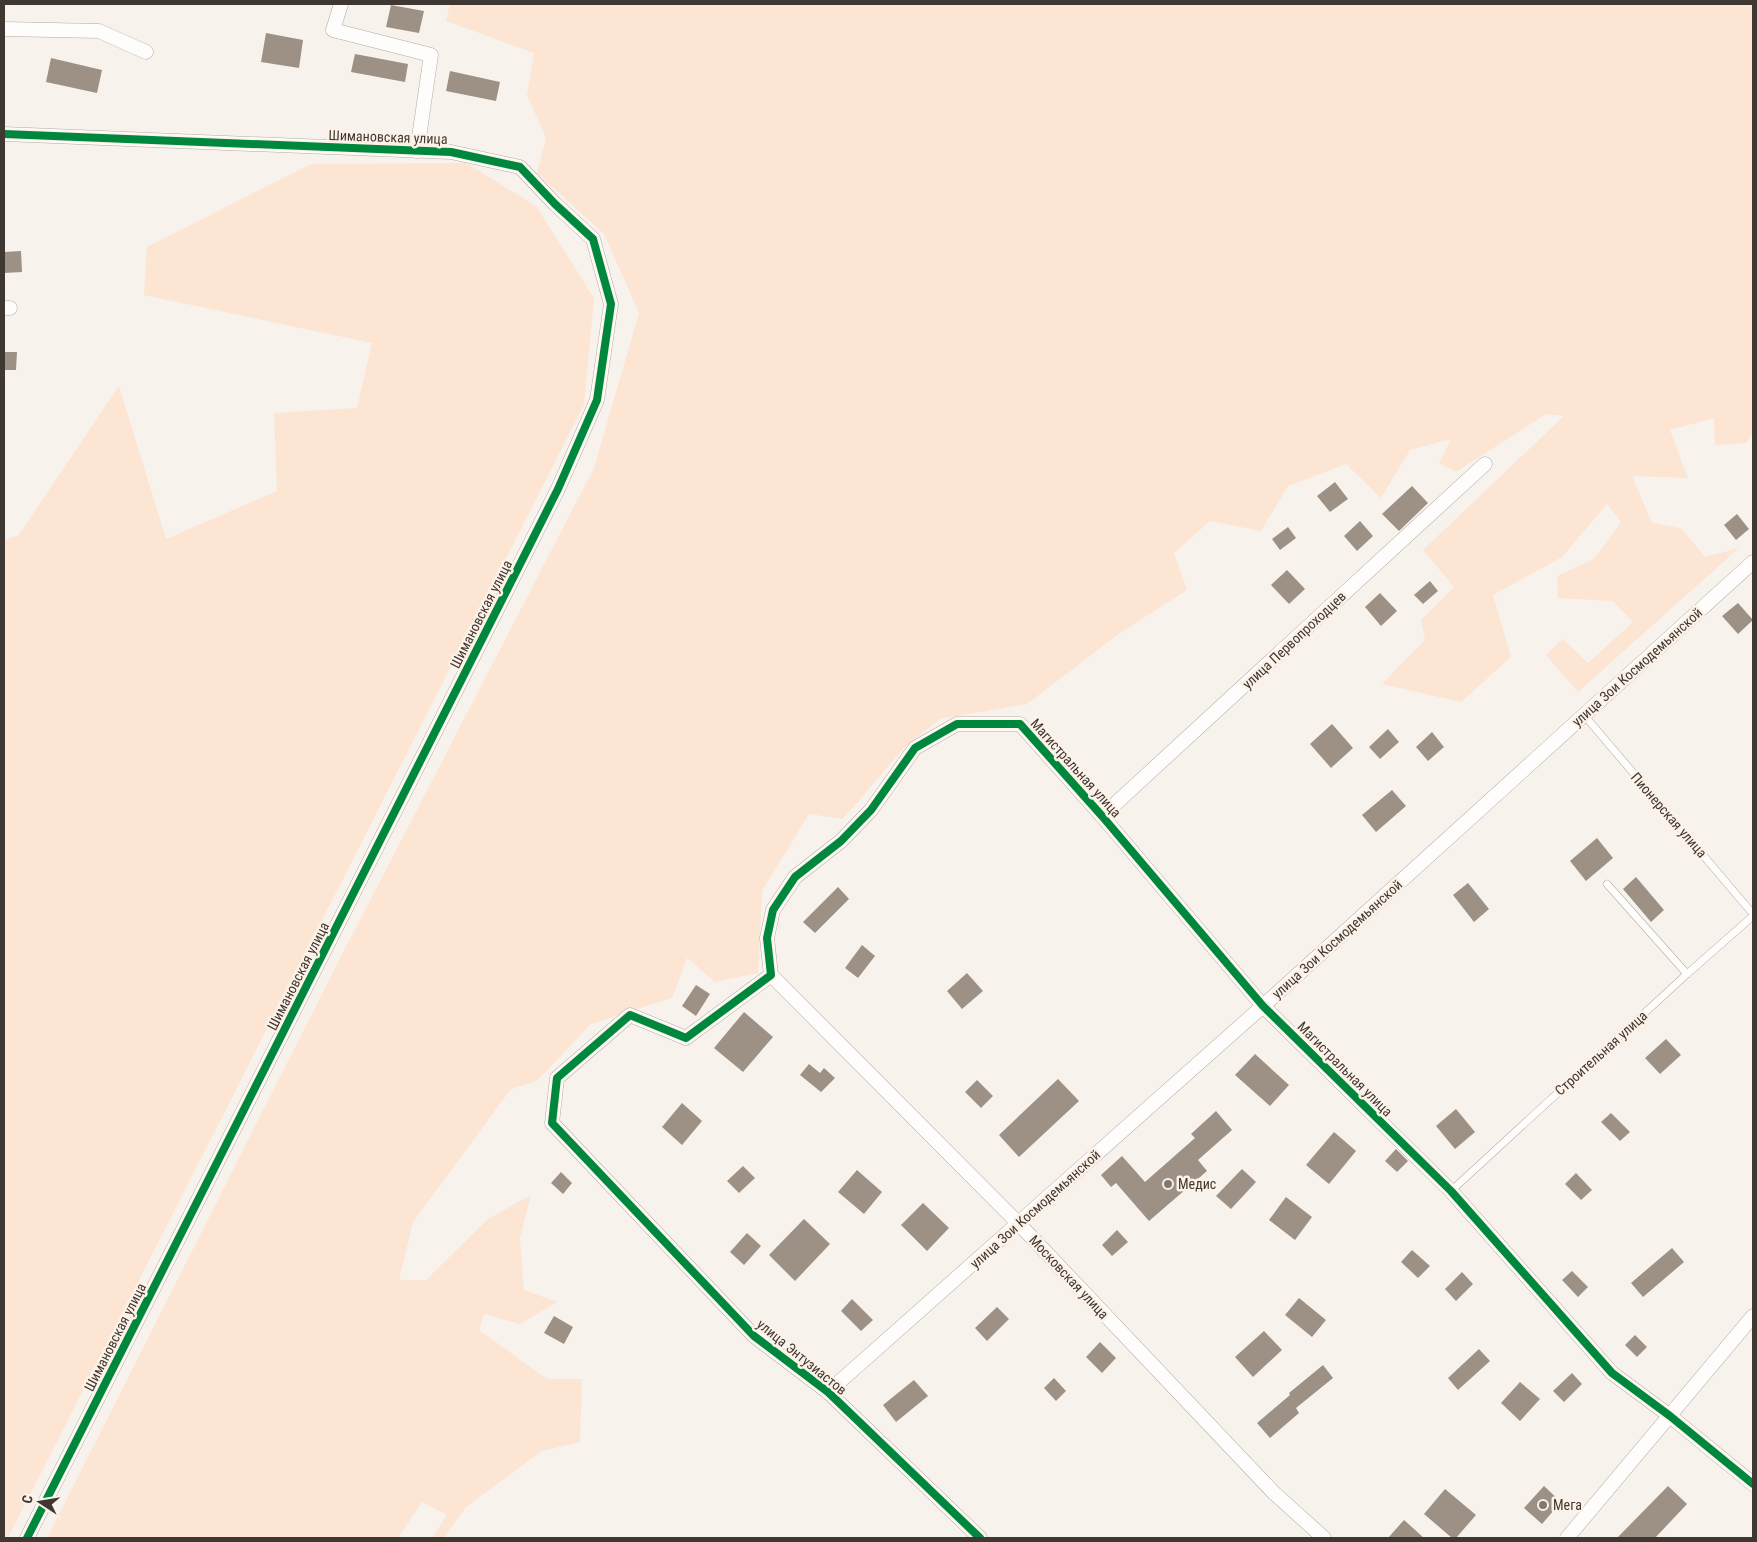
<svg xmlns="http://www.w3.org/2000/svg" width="1757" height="1542" viewBox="0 0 1757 1542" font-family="'Roboto Condensed',sans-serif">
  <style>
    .green { fill: #fce5d3 }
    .building { fill: #9d9185 }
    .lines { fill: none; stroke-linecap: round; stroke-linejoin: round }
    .service-casing { stroke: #b0aaa6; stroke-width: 8 }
    .minor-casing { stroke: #b0aaa6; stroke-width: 15 }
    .service { stroke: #fefdfc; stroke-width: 7 }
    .minor { stroke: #fefdfc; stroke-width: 14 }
    .cycleway-casing { stroke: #fdf2e8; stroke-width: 11 }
    .cycleway { stroke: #00873e; stroke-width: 8 }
    .poi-dot { fill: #807873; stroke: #fdf2e8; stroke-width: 2 }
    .labels { text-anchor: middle; stroke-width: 5; stroke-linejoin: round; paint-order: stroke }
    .street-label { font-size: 14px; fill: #3f3731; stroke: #fdf2e8 }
    .poi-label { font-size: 14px; fill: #3f3731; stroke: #fdf2e8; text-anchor: start }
  </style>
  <rect width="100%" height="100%" fill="#f8f2ed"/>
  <g class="green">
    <polygon points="450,4 1753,4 1753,433 1746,443 1715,445 1714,418 1670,430 1688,478 1632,476 1652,523 1681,528 1705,557 1739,548 1578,692 1546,655 1563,639 1588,663 1633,622 1613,601 1558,598 1557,576 1594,559 1621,522 1607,504 1562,557 1493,595 1511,657 1461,702 1382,684 1425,640 1421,620 1454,587 1423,550 1564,416 1546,414 1456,472 1439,463 1451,439 1410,450 1381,498 1346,464 1288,486 1261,531 1210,521 1174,553 1187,590 1120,633 1027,704 940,719 904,748 843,819 809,814 762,891 758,973 715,982 687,958 672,998 591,1024 537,1081 511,1089 413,1222 399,1280 426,1280 488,1219 531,1195 520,1238 524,1290 557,1302 520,1324 484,1314 479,1330 547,1379 582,1379 580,1442 542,1451 466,1507 444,1538 432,1538 447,1515 422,1502 398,1538 47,1538 335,968 594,468 639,313 604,234 537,173 546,138 527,95 534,53 446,21"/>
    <polygon points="466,163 536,206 594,298 584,405 8,1538 4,1538 4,540 18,536 119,386 166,539 277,491 274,413 357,408 372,343 144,295 147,247 311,164"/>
  </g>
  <g class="building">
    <polygon points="391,5 424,11 419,33 386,27"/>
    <polygon points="266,33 303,40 299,68 261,62"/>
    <polygon points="355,54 408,64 405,82 351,72"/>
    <polygon points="51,58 102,70 97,93 46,82"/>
    <polygon points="450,71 500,82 496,101 446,91"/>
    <polygon points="21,251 22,272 4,273 4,252"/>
    <polygon points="4,352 17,352 16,370 4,370"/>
    <polygon points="1335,482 1348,499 1330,512 1317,496"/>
    <polygon points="1412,486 1428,503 1399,531 1382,514"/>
    <polygon points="1737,514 1749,529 1736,540 1724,525"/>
    <polygon points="1360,521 1373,536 1357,551 1344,536"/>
    <polygon points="1288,527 1296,538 1280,550 1272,539"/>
    <polygon points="1287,570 1305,589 1289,604 1271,585"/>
    <polygon points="1430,581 1438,591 1423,604 1414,595"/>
    <polygon points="1380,593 1397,611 1381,626 1365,607"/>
    <polygon points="1738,603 1753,620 1738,634 1722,616"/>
    <polygon points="1332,724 1353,748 1331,768 1310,744"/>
    <polygon points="1388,729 1399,742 1380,759 1369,747"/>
    <polygon points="1432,732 1444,747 1428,761 1416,747"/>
    <polygon points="1392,790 1406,806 1376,832 1362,815"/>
    <polygon points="1597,838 1613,858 1586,881 1570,861"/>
    <polygon points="1636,877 1664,910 1651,922 1623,889"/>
    <polygon points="1468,883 1489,909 1474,922 1453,895"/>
    <polygon points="838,887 849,899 815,933 803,922"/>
    <polygon points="862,945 875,956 858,978 845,968"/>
    <polygon points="967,973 983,991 962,1009 947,991"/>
    <polygon points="696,985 710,994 696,1016 682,1006"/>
    <polygon points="744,1012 773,1037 743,1072 714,1048"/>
    <polygon points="1666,1039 1681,1055 1660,1074 1645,1058"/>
    <polygon points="1255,1054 1289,1085 1270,1106 1235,1075"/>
    <polygon points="809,1064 820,1073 824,1068 835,1078 821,1092 800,1075"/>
    <polygon points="1058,1079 1079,1101 1019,1157 999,1135"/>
    <polygon points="977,1080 993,1096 981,1108 965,1092"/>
    <polygon points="682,1103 702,1121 682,1145 662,1127"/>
    <polygon points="1456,1109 1475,1132 1455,1149 1436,1126"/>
    <polygon points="1216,1111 1232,1130 1198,1160 1207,1171 1149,1221 1116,1183 1111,1187 1101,1175 1122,1156 1145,1182 1195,1138 1191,1134"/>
    <polygon points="1611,1113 1630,1132 1620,1141 1601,1122"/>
    <polygon points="1334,1132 1356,1151 1329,1184 1306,1165"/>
    <polygon points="1396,1149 1408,1161 1397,1172 1385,1161"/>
    <polygon points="743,1166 755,1178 739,1193 727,1181"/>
    <polygon points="1242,1169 1256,1182 1231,1209 1216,1196"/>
    <polygon points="857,1170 882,1192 864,1214 838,1192"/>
    <polygon points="561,1172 572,1183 563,1194 551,1183"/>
    <polygon points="1576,1173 1592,1190 1581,1200 1565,1184"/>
    <polygon points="1286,1197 1312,1217 1295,1240 1269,1220"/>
    <polygon points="923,1203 949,1228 927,1251 901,1225"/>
    <polygon points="804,1219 830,1244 795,1281 769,1255"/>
    <polygon points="1117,1230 1128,1242 1112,1256 1102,1245"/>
    <polygon points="747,1233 761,1246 744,1265 730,1252"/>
    <polygon points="1672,1248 1684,1262 1643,1297 1631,1283"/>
    <polygon points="1412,1250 1430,1266 1418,1278 1401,1262"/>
    <polygon points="1572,1271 1588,1287 1578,1297 1562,1280"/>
    <polygon points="1462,1272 1473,1284 1456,1301 1445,1289"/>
    <polygon points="1299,1298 1326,1320 1312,1337 1285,1315"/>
    <polygon points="852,1299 873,1320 861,1331 841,1311"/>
    <polygon points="997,1307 1009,1319 987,1341 975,1328"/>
    <polygon points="554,1316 573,1327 564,1344 544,1333"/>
    <polygon points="1264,1331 1282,1350 1253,1377 1235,1357"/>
    <polygon points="1635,1335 1647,1347 1637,1357 1625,1345"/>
    <polygon points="1100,1342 1116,1358 1102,1373 1086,1357"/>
    <polygon points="1479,1349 1490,1361 1458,1390 1448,1378"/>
    <polygon points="1323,1365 1333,1378 1296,1408 1299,1413 1270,1438 1257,1423 1290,1395 1289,1393"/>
    <polygon points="1572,1373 1582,1384 1564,1402 1553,1391"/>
    <polygon points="1054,1378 1066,1391 1056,1401 1044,1388"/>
    <polygon points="914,1380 928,1396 896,1422 883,1405"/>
    <polygon points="1520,1382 1540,1399 1520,1421 1501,1403"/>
    <polygon points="1544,1486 1561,1502 1542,1524 1524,1508"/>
    <polygon points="1668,1486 1687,1504 1655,1538 1617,1538"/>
    <polygon points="1445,1489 1476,1515 1456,1538 1452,1538 1424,1514"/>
    <polygon points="1404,1520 1424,1538 1388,1538"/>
  </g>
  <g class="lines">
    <g class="service-casing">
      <g id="service">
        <polyline points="1584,715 1753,914"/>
        <polyline points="1607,884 1687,974"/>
        <polyline points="1451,1191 1687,974 1753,916"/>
      </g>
    </g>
    <g class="minor-casing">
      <g id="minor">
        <polyline points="341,4 333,30 431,55 417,151"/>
        <polyline points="4,29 99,31 146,52"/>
        <polyline points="4,134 451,152 520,167 555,204 593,239 611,304 597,400 558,489 27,1538"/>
        <polyline points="4,308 10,308"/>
        <polyline points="1102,816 1485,464"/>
        <polyline points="771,975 1019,1224 1274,1493 1324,1538"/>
        <polyline points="828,1392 1263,1006 1753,562"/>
        <polyline points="980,1538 828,1392 754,1336 552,1123 557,1078 630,1015 686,1038 771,975 767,938 773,910 795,877 841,841 871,810 915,748 957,724 1020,724 1102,816 1263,1006 1451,1191 1612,1373 1670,1416 1753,1484"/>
        <polyline points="1567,1538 1753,1316"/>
      </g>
    </g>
    <use href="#service" class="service"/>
    <use href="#minor" class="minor"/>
    <g class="cycleway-casing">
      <g id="cycleway">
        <polyline points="4,134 451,152 520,167 555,204 593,239 611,304 597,400 558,489 27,1538"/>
        <polyline points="980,1538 828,1392 754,1336 552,1123 557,1078 630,1015 686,1038 771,975 767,938 773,910 795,877 841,841 871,810 915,748 957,724 1020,724 1102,816 1263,1006 1451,1191 1612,1373 1670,1416 1753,1484"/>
      </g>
    </g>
    <use href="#cycleway" class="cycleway"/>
  </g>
  <g class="poi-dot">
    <circle cx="1168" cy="1184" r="5"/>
    <circle cx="1543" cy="1505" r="5"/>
  </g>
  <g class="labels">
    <g class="street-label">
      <text transform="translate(388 137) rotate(2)" y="5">Шимановская улица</text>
      <text transform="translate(481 614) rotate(-63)" y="5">Шимановская улица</text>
      <text transform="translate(1294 640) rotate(-43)" y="5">улица Первопроходцев</text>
      <text transform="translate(1637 667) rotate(-42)" y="5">улица Зои Космодемьянской</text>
      <text transform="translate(1076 768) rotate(48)" y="5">Магистральная улица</text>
      <text transform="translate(1669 815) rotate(49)" y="5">Пионерская улица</text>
      <text transform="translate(1337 939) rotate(-42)" y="5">улица Зои Космодемьянской</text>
      <text transform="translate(298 976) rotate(-63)" y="5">Шимановская улица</text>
      <text transform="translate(1601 1053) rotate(-42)" y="5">Строительная улица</text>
      <text transform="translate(1345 1069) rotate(45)" y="5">Магистральная улица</text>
      <text transform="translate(1035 1209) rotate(-42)" y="5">улица Зои Космодемьянской</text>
      <text transform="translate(1069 1277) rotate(47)" y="5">Московская улица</text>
      <text transform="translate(115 1337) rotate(-63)" y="5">Шимановская улица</text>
      <text transform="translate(802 1357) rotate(39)" y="5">улица Энтузиастов</text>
    </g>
    <g class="poi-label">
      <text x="1178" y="1189">Медис</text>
      <text x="1553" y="1510">Мега</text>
    </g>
  </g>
  <rect width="1757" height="1542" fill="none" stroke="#3f3731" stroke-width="10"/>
  <g transform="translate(40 1502) rotate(282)" stroke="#fdf2e8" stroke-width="4" paint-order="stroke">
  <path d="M0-4L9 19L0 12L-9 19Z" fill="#3f3731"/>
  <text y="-8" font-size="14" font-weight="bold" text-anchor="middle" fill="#3f3731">С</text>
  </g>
</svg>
